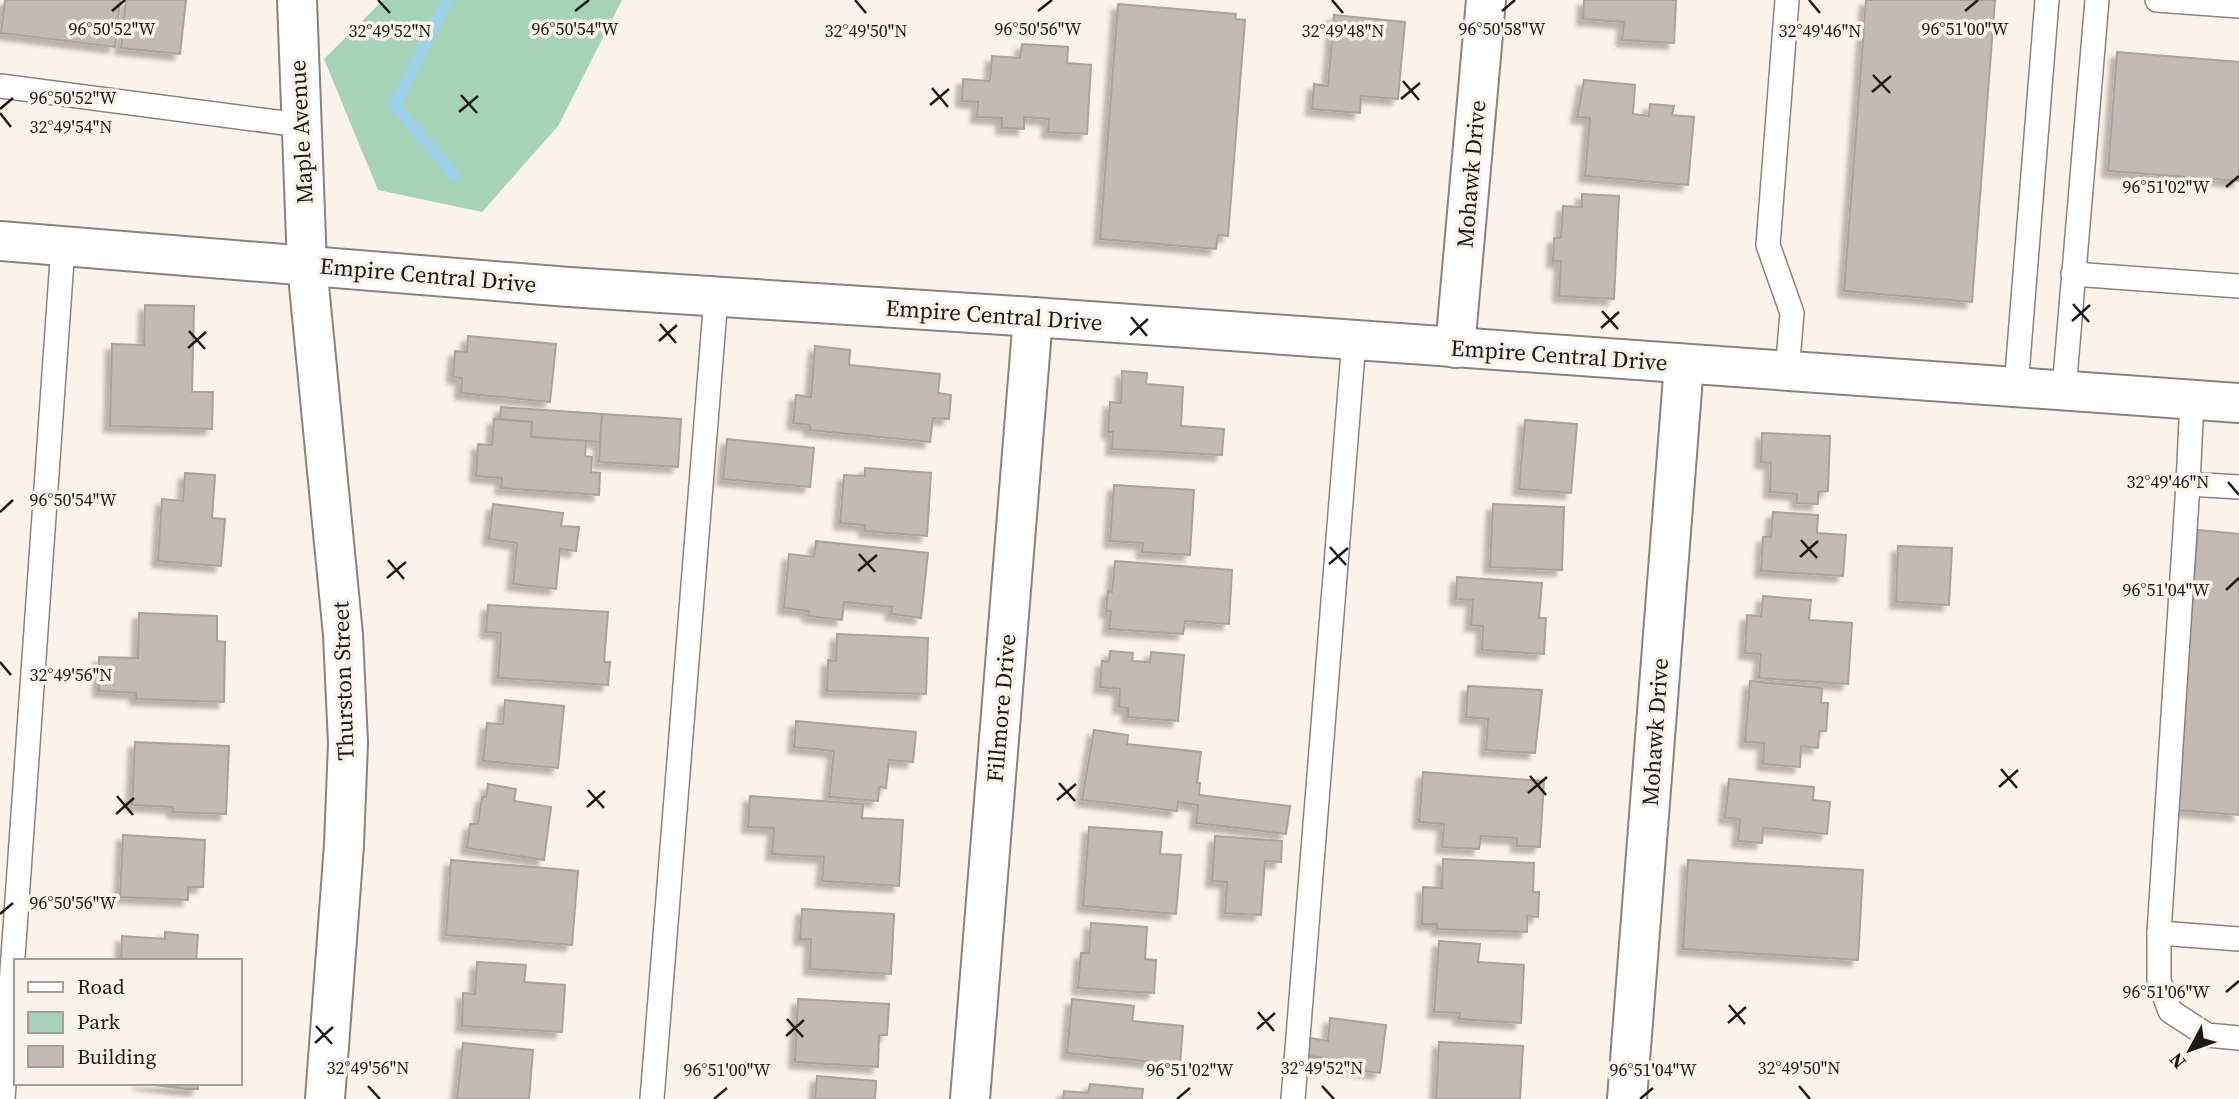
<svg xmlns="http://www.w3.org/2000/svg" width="2239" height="1099" viewBox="0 0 2239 1099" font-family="'Source Serif 4',serif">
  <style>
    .green { fill: #a6d3b6 }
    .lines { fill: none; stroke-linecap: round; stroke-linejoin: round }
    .stream { stroke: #9dd1ea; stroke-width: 12 }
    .building { fill: #c3bab3; stroke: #aaa19a; stroke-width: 2; filter: url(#shadow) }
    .service-casing { stroke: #89837b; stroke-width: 26 }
    .minor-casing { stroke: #89837b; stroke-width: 42 }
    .tertiary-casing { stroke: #89837b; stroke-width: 42 }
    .service { stroke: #fff; stroke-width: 23 }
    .minor { stroke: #fff; stroke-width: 38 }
    .tertiary { stroke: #fff; stroke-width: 38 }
    .ticks { fill: none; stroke: #1d1b18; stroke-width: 2.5 }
    .labels { text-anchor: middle; stroke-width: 7; stroke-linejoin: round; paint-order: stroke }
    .street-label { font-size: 23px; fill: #1d1b18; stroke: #faf3ea }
    .ticks-label { font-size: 18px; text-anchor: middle; fill: #1d1b18; stroke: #faf3ea; stroke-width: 7; stroke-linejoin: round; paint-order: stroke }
  </style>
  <defs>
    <filter id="shadow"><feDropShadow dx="-6" dy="6" stdDeviation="2" flood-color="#0004"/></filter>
  </defs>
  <rect width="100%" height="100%" fill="#faf3ea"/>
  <polygon class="green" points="383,0 622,0 558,126 482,212 378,190 324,59"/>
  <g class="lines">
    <polyline class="stream" points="447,0 395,105 455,176"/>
  </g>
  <g class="building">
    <polygon points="5,0 120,0 115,47 1,33"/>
    <polygon points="126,0 186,0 180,54 121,48"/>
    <polygon points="1584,0 1676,0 1674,43 1622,40 1624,22 1583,19"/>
    <polygon points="1866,0 1995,0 1972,302 1844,291"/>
    <polygon points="1118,4 1236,14 1235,19 1245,20 1228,236 1218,235 1216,249 1100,239"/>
    <polygon points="1334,15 1405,22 1398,99 1361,96 1360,113 1312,109 1314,84 1328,86"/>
    <polygon points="1022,44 1068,47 1067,63 1091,65 1087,134 1048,132 1049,119 1024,117 1024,129 1002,128 1002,118 977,117 978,102 962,101 963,79 990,81 992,56 1020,58"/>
    <polygon points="2117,52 2239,62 2239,181 2108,171"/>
    <polygon points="1584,80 1635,85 1633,114 1649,116 1650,104 1674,106 1672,115 1694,117 1688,185 1585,176 1590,118 1577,117"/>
    <polygon points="1582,194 1619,196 1614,299 1559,296 1561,261 1553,261 1554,238 1561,238 1563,206 1582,207"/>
    <polygon points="145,305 194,306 192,392 213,392 212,429 110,426 112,344 144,345"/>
    <polygon points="468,336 556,344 550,402 461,393 462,378 453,377 455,351 467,352"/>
    <polygon points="815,346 850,350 849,365 940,374 938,393 951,395 949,419 933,418 930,442 810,430 810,425 793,423 796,395 811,397"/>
    <polygon points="1122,371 1147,373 1146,384 1183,387 1181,426 1224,429 1222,455 1112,449 1113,432 1108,432 1110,402 1121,403"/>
    <polygon points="501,407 602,414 600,442 531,437 532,422 500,419"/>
    <polygon points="602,414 681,419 678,467 599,462"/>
    <polygon points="494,419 532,422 531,437 586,441 585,456 592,457 591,472 600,473 599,495 501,488 502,478 476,476 478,444 492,445"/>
    <polygon points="1525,420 1577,424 1571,493 1519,489"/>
    <polygon points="1762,433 1830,436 1828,491 1818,492 1818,504 1797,503 1797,494 1770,492 1771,463 1761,462"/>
    <polygon points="727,439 814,448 810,487 723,479"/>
    <polygon points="865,468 931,473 927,536 865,531 865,525 840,523 844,475 865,476"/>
    <polygon points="185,473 215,475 212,518 225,519 221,566 158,561 162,499 183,501"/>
    <polygon points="1114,485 1194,490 1190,555 1142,552 1143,543 1110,541"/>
    <polygon points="493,504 563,513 561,526 579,527 576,551 560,549 556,589 513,584 517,543 489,539"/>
    <polygon points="1493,504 1564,507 1562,570 1490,567"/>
    <polygon points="1773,512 1818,515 1817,533 1846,535 1843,576 1761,571 1763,537 1771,537"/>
    <polygon points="2198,530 2239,534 2239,815 2174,810"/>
    <polygon points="816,541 928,553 921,618 891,614 892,607 844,602 842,620 808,616 809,611 784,608 789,554 814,557"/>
    <polygon points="1898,546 1952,548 1949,605 1896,602"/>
    <polygon points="1115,561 1232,570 1229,624 1185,621 1183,634 1109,629 1111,611 1106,611 1108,591 1112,592"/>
    <polygon points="1457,577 1542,583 1539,618 1546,618 1544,654 1482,650 1483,626 1471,625 1473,600 1456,599"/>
    <polygon points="1763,596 1811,600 1809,620 1852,623 1848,684 1759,678 1761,654 1745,653 1747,615 1761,616"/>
    <polygon points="488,605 608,612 604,662 610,662 608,685 498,678 501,633 486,632"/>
    <polygon points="139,613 217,616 217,641 225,642 224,702 136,699 136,693 99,691 99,657 138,658"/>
    <polygon points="837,634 928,638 926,694 827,691 828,660 836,661"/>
    <polygon points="1110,651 1133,653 1132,661 1150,662 1151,652 1184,655 1178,721 1128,717 1128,708 1119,707 1120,689 1100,687 1102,661 1109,662"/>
    <polygon points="1750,681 1822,688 1821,703 1828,703 1826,731 1819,731 1818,748 1801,746 1800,767 1763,764 1764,743 1745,742"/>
    <polygon points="1468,686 1542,690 1535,753 1486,750 1488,719 1466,717"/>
    <polygon points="505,700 564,706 558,768 483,761 487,723 503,724"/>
    <polygon points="796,721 916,732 913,762 889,760 886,788 879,787 878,801 829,797 834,751 794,747"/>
    <polygon points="1094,730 1128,735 1127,744 1201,752 1197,783 1200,783 1199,795 1290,806 1286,834 1196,823 1198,805 1178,802 1177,811 1082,800"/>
    <polygon points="135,742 229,746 226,814 173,812 173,807 132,805"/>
    <polygon points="1423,772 1544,781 1540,847 1517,846 1517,838 1481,836 1479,849 1442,847 1444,824 1419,822"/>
    <polygon points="1729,779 1814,787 1813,800 1830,802 1827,834 1763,828 1762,843 1738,841 1740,819 1725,818"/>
    <polygon points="488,784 516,789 514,801 551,807 544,860 467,848 470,824 478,824 482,797 486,797"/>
    <polygon points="750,796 863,804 862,818 903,820 899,886 822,881 824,857 772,854 774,828 748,827"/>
    <polygon points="1089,827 1162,832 1160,854 1181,855 1176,914 1083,906"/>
    <polygon points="123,835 205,840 203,887 188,887 188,900 120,897"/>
    <polygon points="1215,836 1282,841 1281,862 1265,861 1261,915 1225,913 1227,882 1212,881"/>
    <polygon points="1443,859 1534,863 1533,892 1539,892 1538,917 1527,916 1527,932 1437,929 1437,924 1422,924 1423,887 1442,888"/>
    <polygon points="451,860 578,871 572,945 446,935"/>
    <polygon points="1688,860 1863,870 1858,960 1683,949"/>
    <polygon points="802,909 894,914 891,974 810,969 811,939 800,939"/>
    <polygon points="1091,923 1147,927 1145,959 1156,960 1154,993 1078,988 1081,953 1089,953"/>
    <polygon points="165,932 198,935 196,961 121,961 122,936 165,939"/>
    <polygon points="1439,941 1480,944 1478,962 1524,965 1521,1023 1459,1019 1460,1013 1434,1012"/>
    <polygon points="477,962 526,965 524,982 565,985 562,1032 462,1026 463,993 475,994"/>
    <polygon points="798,999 889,1004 887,1035 879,1035 878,1067 795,1062"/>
    <polygon points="1072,999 1134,1006 1132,1021 1183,1026 1180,1065 1067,1053"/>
    <polygon points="1330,1018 1386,1025 1380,1073 1325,1066 1326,1058 1308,1056 1310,1038 1328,1041"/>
    <polygon points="1439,1042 1523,1046 1520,1099 1436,1099"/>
    <polygon points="463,1043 533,1050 529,1099 457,1099"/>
    <polygon points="817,1076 876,1081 875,1099 815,1099"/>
    <polygon points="138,1083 198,1083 198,1089 186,1089"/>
    <polygon points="1090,1084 1143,1089 1142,1099 1063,1099 1064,1091 1088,1093"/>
  </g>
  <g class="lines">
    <g class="service-casing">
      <g id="service">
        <polyline points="1787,0 1768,245 1792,313 1787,372"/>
        <polyline points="2157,0 2239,6"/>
        <polyline points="0,86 300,125"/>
        <polyline points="2073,274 2239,286"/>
        <polyline points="2016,387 2047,0"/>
        <polyline points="2064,390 2097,0"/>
        <polyline points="2192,400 2188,484 2239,487"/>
        <polyline points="2188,484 2159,933 2159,981 2170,1011 2207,1035 2239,1038"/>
        <polyline points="2159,933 2239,939"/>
        <polyline points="3,1099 63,246"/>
        <polyline points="652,1099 716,297"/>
        <polyline points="1293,1099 1354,340"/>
      </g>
    </g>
    <g class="minor-casing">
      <g id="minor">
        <polyline points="1455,348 1486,0"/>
        <polyline points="970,1099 1033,317"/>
        <polyline points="1627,1099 1684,364"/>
      </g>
    </g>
    <g class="tertiary-casing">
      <g id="tertiary">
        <polyline points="297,0 307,265 343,635 348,743 344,845 325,1099"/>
        <polyline points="0,241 569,287 1033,317 2239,403"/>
      </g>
    </g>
    <use href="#service" class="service"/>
    <use href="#minor" class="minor"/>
    <use href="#tertiary" class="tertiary"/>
  </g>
  <path class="ticks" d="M378 0 390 13M855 0 866 13M1332 0 1343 13M1809 0 1820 13M112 11 125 0M575 11 589 0M1038 11 1052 0M1502 11 1515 0M1965 11 1978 0M1873 75 1890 93M1403 81 1419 100M932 88 948 107M1872 92 1891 76M461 95 477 113M1401 99 1420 83M930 105 949 89M0 109 13 98M459 112 478 96M0 113 11 127M2226 187 2239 176M2073 304 2089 322M1602 311 1618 329M1131 317 1147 336M2072 321 2090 305M660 324 676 343M1601 328 1619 312M189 331 205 349M1130 335 1148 319M659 341 677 325M188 348 206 332M2228 482 2239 495M0 512 13 500M1801 540 1817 558M1330 547 1346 565M859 554 875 572M1800 557 1818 541M388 560 404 579M1329 564 1348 548M858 571 877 555M387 578 406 562M2226 590 2239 578M0 662 11 675M2001 769 2017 788M1530 776 1546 795M1059 783 1075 801M1999 787 2018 770M588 790 604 808M1528 793 1547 777M117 796 133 815M1057 800 1076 784M587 807 605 791M116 814 134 798M0 914 13 903M2226 992 2239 981M1729 1005 1745 1024M1258 1012 1274 1031M787 1019 803 1037M1728 1023 1746 1007M316 1026 332 1044M1257 1029 1275 1013M786 1036 804 1020M315 1043 333 1027M368 1086 380 1099M1322 1086 1334 1099M1799 1086 1810 1099M714 1099 727 1088M1177 1099 1190 1088M1640 1099 1653 1088"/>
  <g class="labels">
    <g class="street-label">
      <text transform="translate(301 132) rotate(-93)" y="8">Maple Avenue</text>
      <text transform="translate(1471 174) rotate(-85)" y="8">Mohawk Drive</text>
      <text transform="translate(428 275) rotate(5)" y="8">Empire Central Drive</text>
      <text transform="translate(994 315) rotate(4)" y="8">Empire Central Drive</text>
      <text transform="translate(1559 355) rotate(4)" y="8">Empire Central Drive</text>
      <text transform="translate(343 681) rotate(-92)" y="8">Thurston Street</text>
      <text transform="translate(1001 708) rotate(-85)" y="8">Fillmore Drive</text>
      <text transform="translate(1655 732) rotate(-86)" y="8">Mohawk Drive</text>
    </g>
  </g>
  <g class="ticks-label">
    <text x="112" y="35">96°50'52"W</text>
    <text x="575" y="35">96°50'54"W</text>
    <text x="1038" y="35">96°50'56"W</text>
    <text x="1502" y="35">96°50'58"W</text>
    <text x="1965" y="35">96°51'00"W</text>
    <text x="866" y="37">32°49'50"N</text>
    <text x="1343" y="37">32°49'48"N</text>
    <text x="390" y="37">32°49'52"N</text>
    <text x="1820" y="37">32°49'46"N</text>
    <text x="73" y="104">96°50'52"W</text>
    <text x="71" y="133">32°49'54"N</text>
    <text x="2166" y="193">96°51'02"W</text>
    <text x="2168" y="488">32°49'46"N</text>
    <text x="73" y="506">96°50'54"W</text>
    <text x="2166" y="596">96°51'04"W</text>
    <text x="71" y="681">32°49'56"N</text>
    <text x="73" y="909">96°50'56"W</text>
    <text x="2166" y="998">96°51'06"W</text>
    <text x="368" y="1074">32°49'56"N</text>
    <text x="1322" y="1074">32°49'52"N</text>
    <text x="1799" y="1074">32°49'50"N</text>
    <text x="727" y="1076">96°51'00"W</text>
    <text x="1190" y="1076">96°51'02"W</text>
    <text x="1653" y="1076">96°51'04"W</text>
  </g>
  <rect x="14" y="959" width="228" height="126" fill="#faf3ea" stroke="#a29d96" stroke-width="2"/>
  <rect x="28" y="982" width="35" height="10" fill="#ffffff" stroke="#a29d96" stroke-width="2"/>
  <text x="77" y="994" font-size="21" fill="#1d1b18">Road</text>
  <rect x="28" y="1012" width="35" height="21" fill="#a6d3b6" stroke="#a29d96" stroke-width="2"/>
  <text x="77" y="1029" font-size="21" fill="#1d1b18">Park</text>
  <rect x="28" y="1046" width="35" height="21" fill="#c3bab3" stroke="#a29d96" stroke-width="2"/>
  <text x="77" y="1064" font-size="21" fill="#1d1b18">Building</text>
  <g transform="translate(2190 1050) rotate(229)" stroke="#faf3ea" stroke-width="5" paint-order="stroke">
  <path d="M0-5L12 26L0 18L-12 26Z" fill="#1d1b18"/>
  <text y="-10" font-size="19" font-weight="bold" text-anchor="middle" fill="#1d1b18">N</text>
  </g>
</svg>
